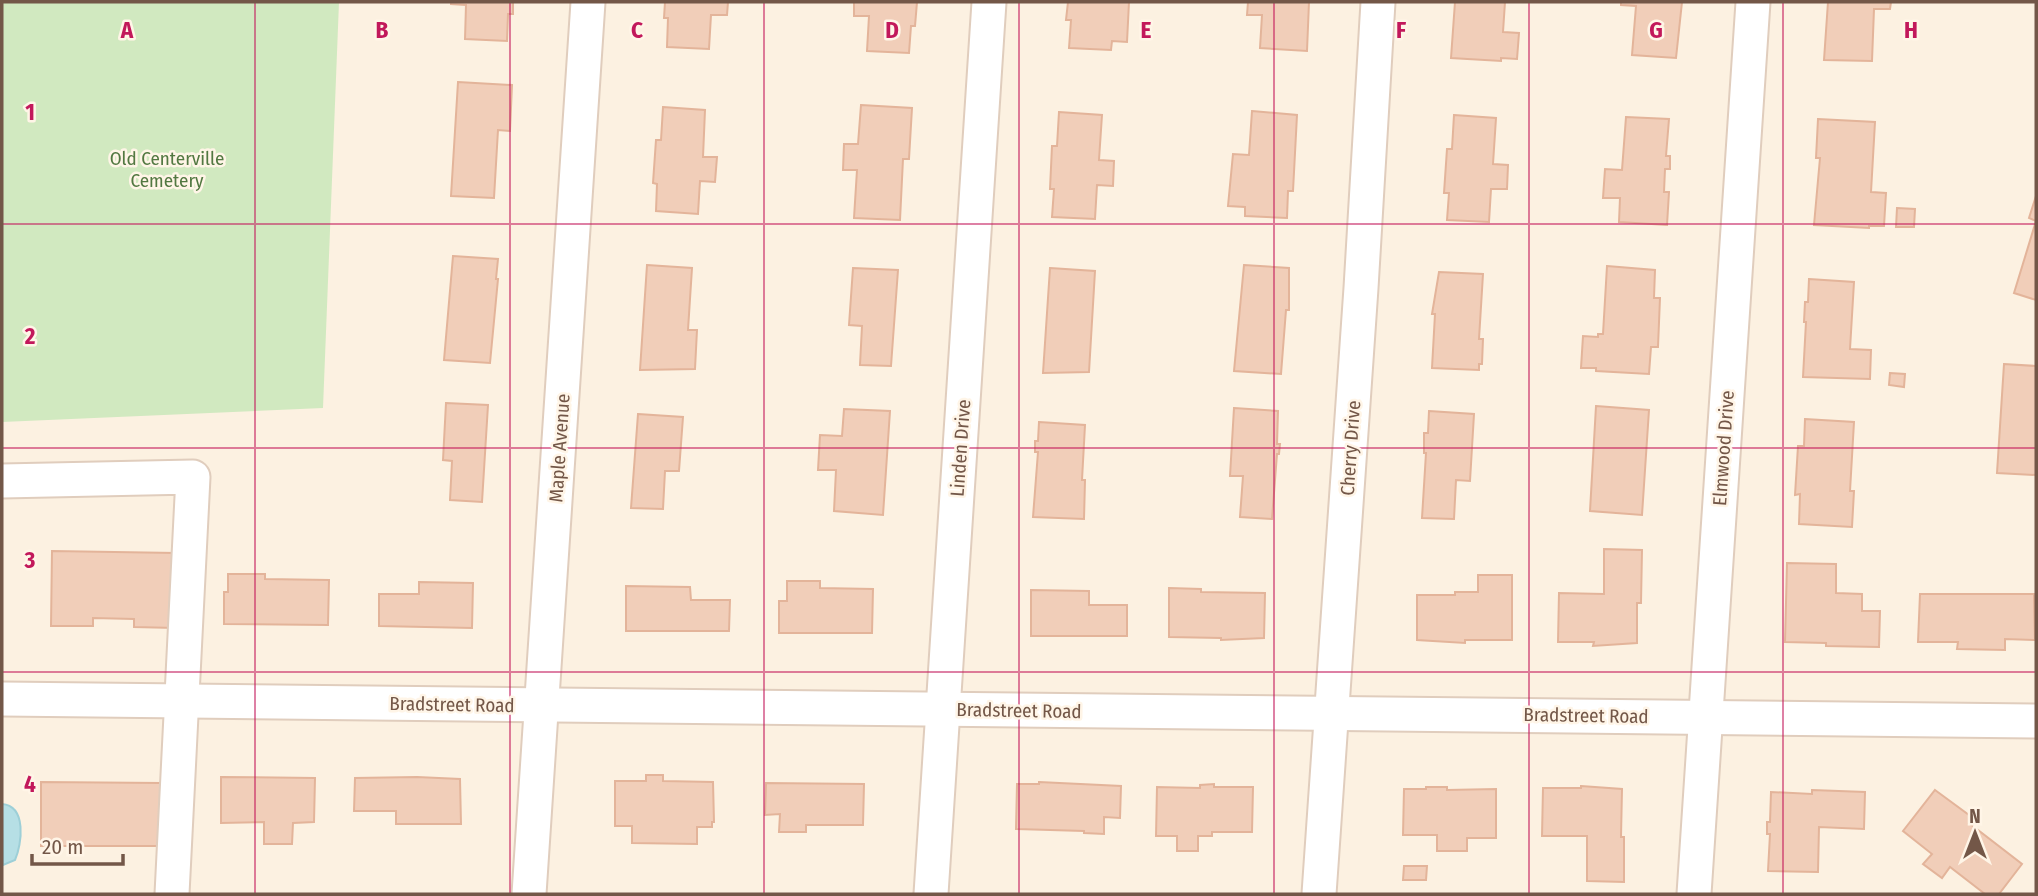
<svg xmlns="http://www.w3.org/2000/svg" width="2038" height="896" viewBox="0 0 2038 896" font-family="'Fira Sans Condensed',sans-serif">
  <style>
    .green { fill: #d1e9c0 }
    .water { fill: #b6dfe5; stroke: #9dcfd7; stroke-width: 2 }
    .building { fill: #f1ceb9; stroke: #e3b49a; stroke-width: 2 }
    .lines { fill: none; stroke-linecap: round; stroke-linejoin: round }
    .minor-casing { stroke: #e0cdbd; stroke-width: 37 }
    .minor { stroke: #fff; stroke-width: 33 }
    .grid { fill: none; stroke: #c2185b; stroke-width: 2; stroke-opacity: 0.55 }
    .labels { text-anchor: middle; stroke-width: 5; stroke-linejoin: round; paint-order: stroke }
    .park-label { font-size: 19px; fill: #527841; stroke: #fff5e7 }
    .street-label { font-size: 19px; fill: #735748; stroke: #fff5e7 }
    .grid-label { font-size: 23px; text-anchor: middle; font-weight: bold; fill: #c2185b; stroke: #fff5e7; stroke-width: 5; stroke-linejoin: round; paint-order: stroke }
  </style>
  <rect width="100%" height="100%" fill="#fcf1e1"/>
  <polygon class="green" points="2,2 339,2 323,408 2,422"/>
  <path class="water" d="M2 804C27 806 22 844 15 860L3 865Z"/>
  <g class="building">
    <polygon points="451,2 513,2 513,14 508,14 507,41 465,39 466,5 451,4"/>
    <polygon points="665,2 728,2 727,15 711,15 709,49 667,47 668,18 664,18"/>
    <polygon points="854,2 917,2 915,26 911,26 909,53 867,51 869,16 854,16"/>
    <polygon points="1068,2 1129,2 1127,42 1112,41 1111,50 1069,48 1071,20 1066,20"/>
    <polygon points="1248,2 1309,2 1307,51 1260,48 1262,15 1247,15"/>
    <polygon points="1455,2 1505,2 1503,32 1519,33 1517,59 1501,58 1501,61 1451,58"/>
    <polygon points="1621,2 1682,2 1676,58 1632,55 1636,6 1621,5"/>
    <polygon points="1828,2 1891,2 1890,9 1874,9 1872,61 1824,60"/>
    <polygon points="458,82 512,85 510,131 498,130 494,198 451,196"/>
    <polygon points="861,105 912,108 909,159 903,159 900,220 854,218 857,170 843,170 844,144 858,144"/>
    <polygon points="663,107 705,110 703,157 717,157 715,182 700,181 698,214 656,211 657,184 653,183 656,140 661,140"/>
    <polygon points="1252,111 1297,115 1293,191 1288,191 1287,218 1245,216 1245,207 1228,206 1233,154 1249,155"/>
    <polygon points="1059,112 1102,115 1099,160 1114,161 1113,186 1097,185 1095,219 1052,217 1054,189 1050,189 1052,146 1057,146"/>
    <polygon points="1454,115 1496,118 1493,164 1508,165 1507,189 1491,189 1489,222 1447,220 1449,193 1444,193 1447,149 1452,149"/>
    <polygon points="1626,117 1669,119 1666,156 1670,156 1670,169 1665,169 1664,192 1669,192 1667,225 1619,222 1620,198 1603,198 1605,169 1622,170"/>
    <polygon points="1818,119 1875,122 1871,192 1886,193 1884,226 1869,226 1869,228 1814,225 1820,158 1816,158"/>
    <polygon points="2036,196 2036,300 2014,293 2036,221 2029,218"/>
    <polygon points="1897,208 1915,209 1914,227 1896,227"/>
    <polygon points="453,256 498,259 496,279 498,279 490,363 444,360"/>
    <polygon points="647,265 692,268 688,330 697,330 695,369 640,370"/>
    <polygon points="1244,265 1289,268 1289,310 1286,310 1281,374 1234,371"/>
    <polygon points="1607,266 1655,270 1654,298 1660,298 1658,347 1651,347 1649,374 1596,371 1596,368 1581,368 1583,336 1598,337 1598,334 1603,334"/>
    <polygon points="853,268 898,270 891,366 860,365 862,326 849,325"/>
    <polygon points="1050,268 1095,271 1089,372 1043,373"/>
    <polygon points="1439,272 1483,274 1479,339 1483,339 1482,364 1479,364 1479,370 1432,368 1435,314 1432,314"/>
    <polygon points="1809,279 1854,282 1850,349 1871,350 1870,379 1803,377 1806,322 1804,322 1805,302 1808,302"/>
    <polygon points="2004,364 2036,366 2036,475 1997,473"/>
    <polygon points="1890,373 1905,374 1904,387 1889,385"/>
    <polygon points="446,403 488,405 482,502 450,500 452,461 443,460"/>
    <polygon points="1596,406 1649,410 1642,515 1590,511"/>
    <polygon points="1234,408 1278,411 1277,444 1280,444 1279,454 1277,454 1272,519 1240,517 1243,476 1230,476"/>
    <polygon points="844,409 890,411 883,515 834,511 836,470 818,470 820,435 842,436"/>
    <polygon points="1429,411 1474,414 1470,481 1456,480 1454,519 1422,518 1426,453 1424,453 1424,433 1428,433"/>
    <polygon points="638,414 683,417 679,471 665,471 663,509 631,508"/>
    <polygon points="1805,419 1854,422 1850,491 1854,491 1852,527 1799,524 1800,494 1795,495 1798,446 1804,446"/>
    <polygon points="1039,422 1085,425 1082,480 1085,480 1084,519 1033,517 1038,452 1035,452 1035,441 1038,441"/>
    <polygon points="1604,549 1642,550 1641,603 1637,603 1637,643 1593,646 1594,642 1558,642 1559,593 1604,594"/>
    <polygon points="52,551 176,553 175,628 134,627 134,619 93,618 93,626 51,626"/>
    <polygon points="1787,563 1836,564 1836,593 1862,594 1862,611 1880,611 1879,647 1826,646 1826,643 1785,642"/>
    <polygon points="228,574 265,574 265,579 329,580 328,625 224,624 224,592 228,592"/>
    <polygon points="1478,575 1512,575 1512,640 1465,640 1465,643 1417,640 1417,595 1455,595 1455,592 1478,592"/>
    <polygon points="787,581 820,581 820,588 873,589 872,633 779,633 779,601 787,601"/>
    <polygon points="419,582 473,583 472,628 379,626 379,594 419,594"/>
    <polygon points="626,586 690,587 691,600 730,600 729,631 626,631"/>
    <polygon points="1169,588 1201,589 1201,592 1265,593 1264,638 1221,640 1221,638 1169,637"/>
    <polygon points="1031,590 1089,591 1089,605 1127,605 1127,636 1031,636"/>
    <polygon points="1920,594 2034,594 2035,640 2005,639 2005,650 1957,649 1958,642 1918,642"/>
    <polygon points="646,775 663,775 663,781 713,782 714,822 712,822 712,827 697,827 697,844 632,843 632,826 615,826 615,781 646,781"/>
    <polygon points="221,777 315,778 314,822 293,823 292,844 264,844 264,822 221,823"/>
    <polygon points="417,777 460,779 461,824 396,824 396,811 354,811 355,778"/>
    <polygon points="41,782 161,783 161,846 41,846"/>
    <polygon points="1039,782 1121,786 1120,818 1104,817 1104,834 1084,833 1084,831 1016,829 1017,784 1039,784"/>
    <polygon points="766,783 864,784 863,825 806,825 806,832 779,832 780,814 765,815"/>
    <polygon points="1214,784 1214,787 1253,787 1252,832 1212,832 1212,836 1198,836 1198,851 1177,851 1177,836 1156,836 1157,787 1200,788 1200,785"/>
    <polygon points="1581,786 1622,789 1621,837 1624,837 1624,882 1587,881 1587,836 1542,836 1543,788 1581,788"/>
    <polygon points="1426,787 1447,787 1447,790 1496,789 1496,838 1467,838 1467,851 1437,851 1437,835 1403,835 1404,789 1426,789"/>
    <polygon points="1812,790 1865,792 1864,829 1819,827 1818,872 1768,871 1770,834 1767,834 1767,822 1770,822 1771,792 1812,794"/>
    <polygon points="1935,790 1973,818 1969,823 2022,864 1999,894 1985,894 1950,867 1942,878 1923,864 1932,854 1903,831"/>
    <polygon points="1404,866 1427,866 1426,880 1403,880"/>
  </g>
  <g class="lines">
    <g class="minor-casing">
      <g id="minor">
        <polyline points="2,481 193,477 172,894"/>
        <polyline points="2,699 2036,721"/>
        <polyline points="529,894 588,2"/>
        <polyline points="931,894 989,2"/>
        <polyline points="1319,894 1361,288 1378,2"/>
        <polyline points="1694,894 1753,2"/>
      </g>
    </g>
    <use href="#minor" class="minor"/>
  </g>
  <path class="grid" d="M255 2V894M510 2V894M764 2V894M1019 2V894M1274 2V894M1529 2V894M1783 2V894M2 224H2036M2 448H2036M2 672H2036"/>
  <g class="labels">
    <g class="park-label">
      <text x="167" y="165">Old Centerville<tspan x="167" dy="22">Cemetery</tspan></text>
    </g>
    <g class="street-label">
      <text transform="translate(559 448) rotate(-86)" y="7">Maple Avenue</text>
      <text transform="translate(960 448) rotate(-86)" y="7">Linden Drive</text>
      <text transform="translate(1350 448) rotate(-86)" y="7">Cherry Drive</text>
      <text transform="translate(1723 448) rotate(-86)" y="7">Elmwood Drive</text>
      <text transform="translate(452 704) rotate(1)" y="7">Bradstreet Road</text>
      <text transform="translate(1019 710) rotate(1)" y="7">Bradstreet Road</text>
      <text transform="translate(1586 715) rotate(1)" y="7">Bradstreet Road</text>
    </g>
  </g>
  <g class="grid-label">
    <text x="127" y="38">A</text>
    <text x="382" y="38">B</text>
    <text x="637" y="38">C</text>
    <text x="892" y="38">D</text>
    <text x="1146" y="38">E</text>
    <text x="1401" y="38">F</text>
    <text x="1656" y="38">G</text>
    <text x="1911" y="38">H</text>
    <text x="30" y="120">1</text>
    <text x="30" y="344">2</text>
    <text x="30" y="568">3</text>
    <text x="30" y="792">4</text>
  </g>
  <rect width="2038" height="896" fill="none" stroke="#735748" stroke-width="7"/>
  <g transform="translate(1975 833)" stroke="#fff5e7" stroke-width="5" paint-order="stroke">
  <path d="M0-5L12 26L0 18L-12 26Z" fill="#735748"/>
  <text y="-10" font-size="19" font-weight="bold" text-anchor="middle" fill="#735748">N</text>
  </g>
  <path d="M32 854v10h91v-10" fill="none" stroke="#735748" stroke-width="3.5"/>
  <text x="42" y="854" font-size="21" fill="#735748" stroke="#fff5e7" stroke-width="5" paint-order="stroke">20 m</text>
</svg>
